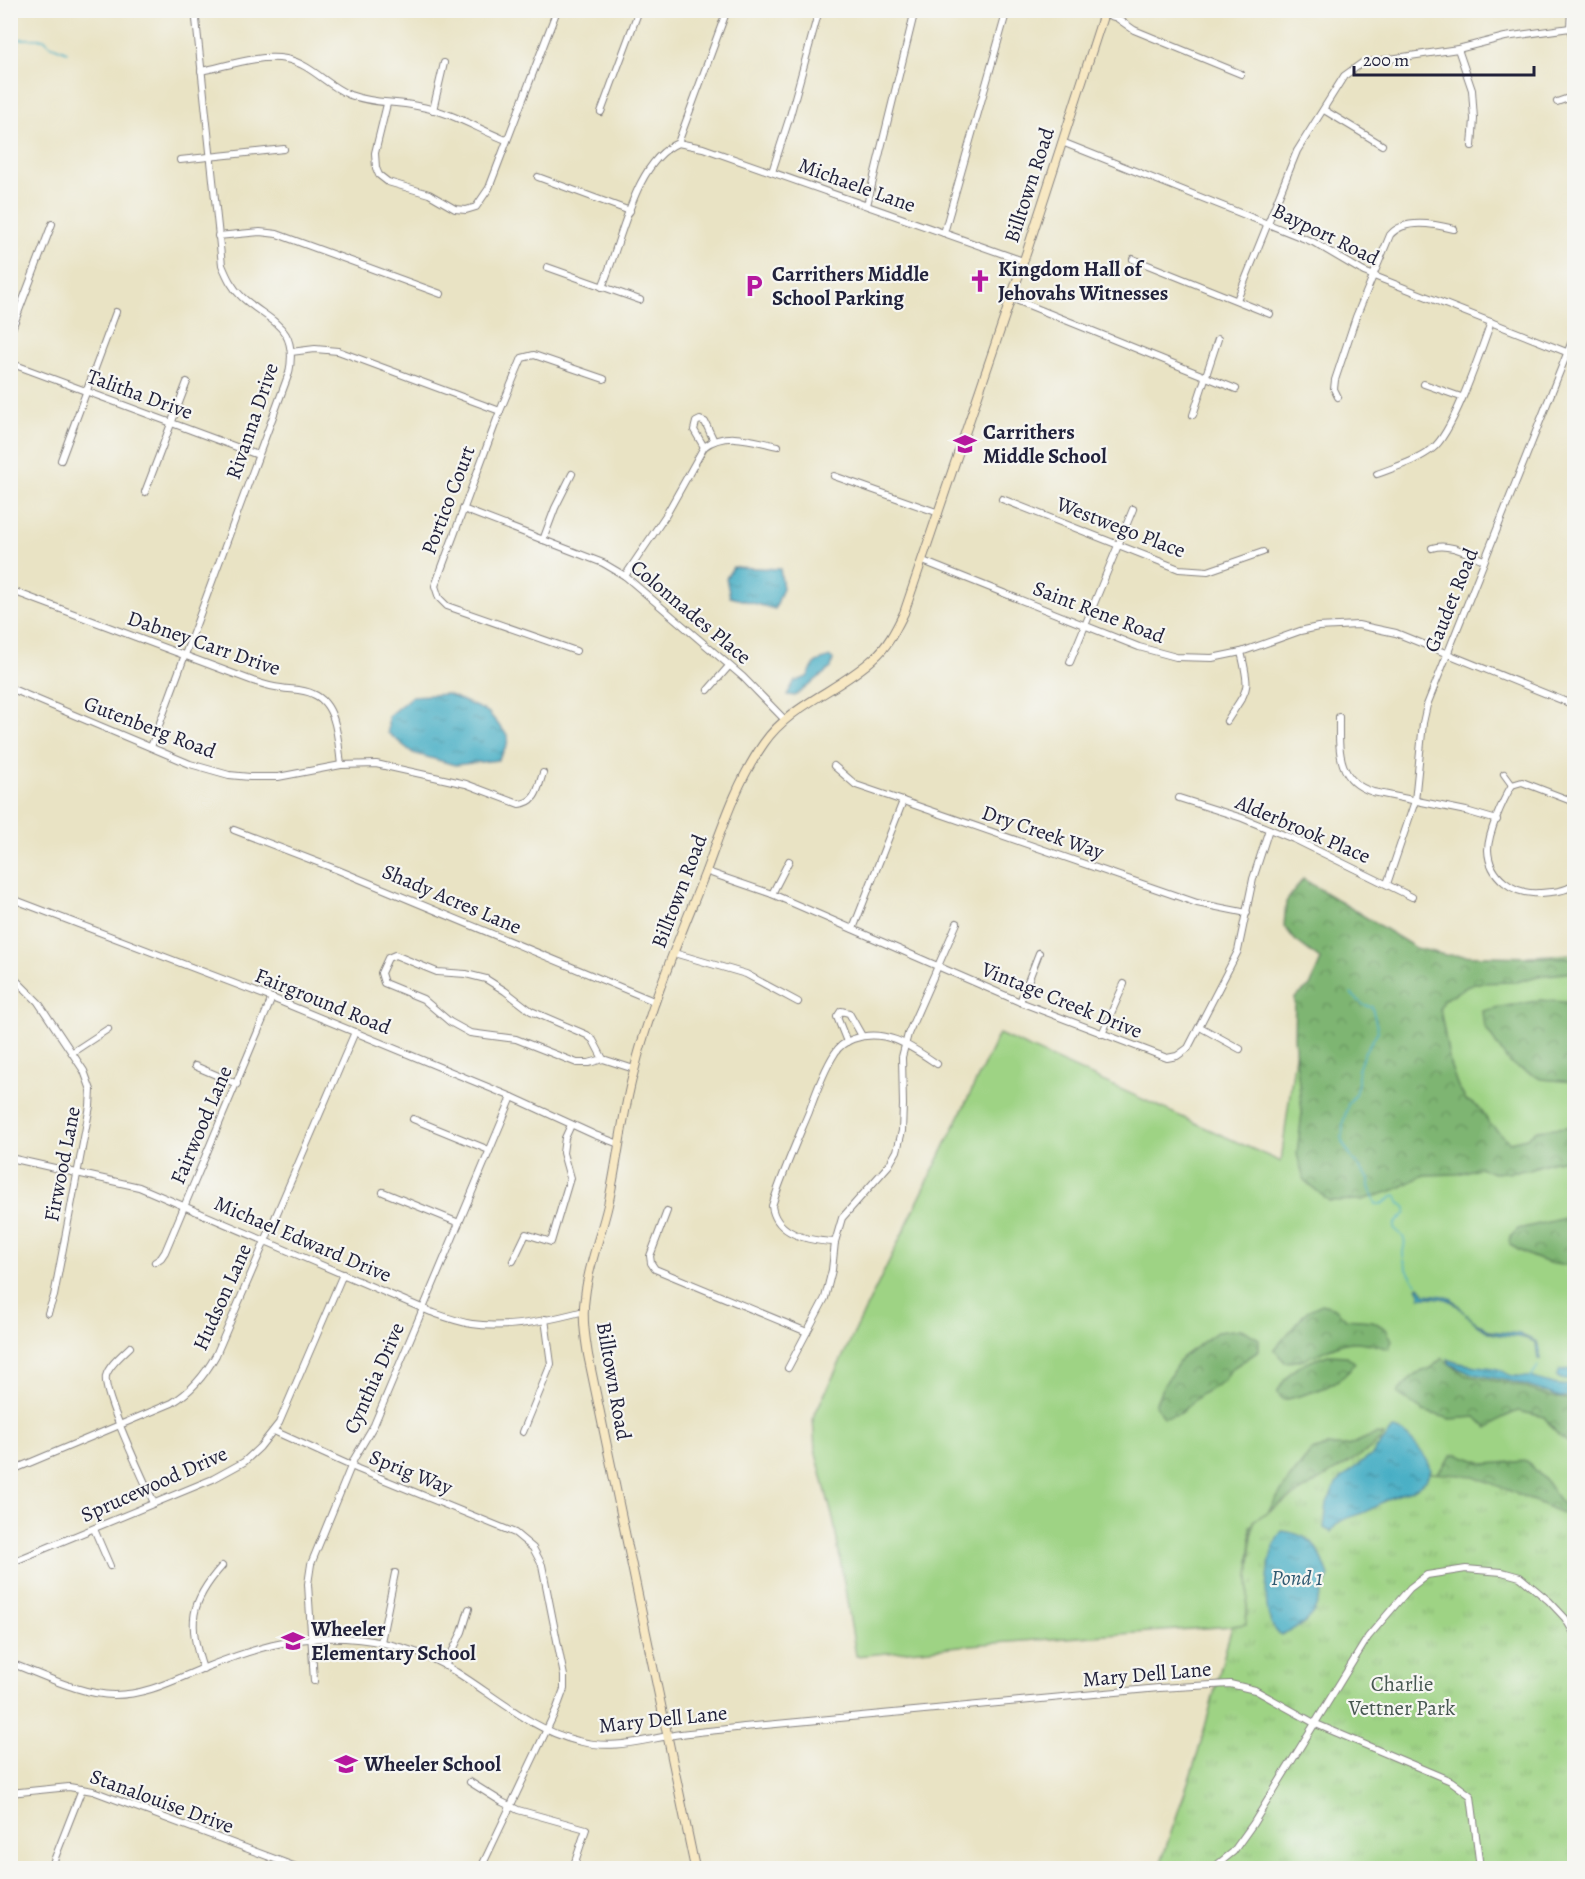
<svg xmlns="http://www.w3.org/2000/svg" width="1585" height="1879" viewBox="0 0 1585 1879" font-family="Alegreya,serif">
  <style>
    .grass { fill: #9ed384; stroke: #607a60; stroke-width: 1.5 }
    .forest { fill: url(#forest-crowns); stroke: #506c56; stroke-width: 1.5 }
    .park { fill: url(#park-tufts); stroke: #607a60; stroke-width: 1.5 }
    .water { fill: url(#water-ripples); stroke: #336880; stroke-width: 1.5 }
    .lines { fill: none; stroke-linecap: round; stroke-linejoin: round }
    .stream { stroke: #44adc4; stroke-width: 1.5 }
    .minor-casing { stroke: #868280; stroke-width: 8 }
    .secondary-casing { stroke: #868280; stroke-width: 10 }
    .minor { stroke: #fff; stroke-width: 6 }
    .secondary { stroke: #f7e8c3; stroke-width: 8 }
    .labels { text-anchor: middle; stroke-width: 4.5; stroke-linejoin: round; paint-order: stroke }
    .street-label { font-size: 21px; fill: #22223b; stroke: #f6f6f2 }
    .poi-label { font-size: 21px; font-weight: bold; fill: #22223b; stroke: #f6f6f2; text-anchor: start }
    .park-label { font-size: 21px; fill: #475751; stroke: #f6f6f2 }
    .water-label { font-size: 22px; font-style: italic; fill: #305a72; stroke: #f6f6f2 }
  </style>
  <defs>
    <pattern id="forest-crowns" width="20" height="18" patternUnits="userSpaceOnUse" patternTransform="scale(1.5)"><rect width="20" height="18" fill="#7eb572"/><path d="M2 6a3 3 0 1 1 6 0M12 15a3 3 0 1 1 6 0" fill="none" stroke="#67935f"/></pattern>
    <pattern id="park-tufts" width="24" height="20" patternUnits="userSpaceOnUse" patternTransform="scale(1.5)"><rect width="24" height="20" fill="#9ed384"/><path d="M3 7l-1-3M5 7V3M7 7l1-3M15 17l-1-3M17 17v-4M19 17l1-3" fill="none" stroke="#88b573"/></pattern>
    <pattern id="water-ripples" width="26" height="14" patternUnits="userSpaceOnUse" patternTransform="scale(1.5)"><rect width="26" height="14" fill="#44adc4"/><path d="M2 4q2-2 4 0t4 0M15 11q2-2 4 0t4 0" fill="none" stroke="#388ca0"/></pattern>
  </defs>
  <rect width="100%" height="100%" fill="#f6f6f2"/>
  <filter id="ink" filterUnits="userSpaceOnUse"><feTurbulence type="fractalNoise" baseFrequency=".0167" numOctaves="2"/><feDisplacementMap in="SourceGraphic" scale="12" xChannelSelector="R" yChannelSelector="G"/><feConvolveMatrix kernelMatrix="1 2 1 2 8 2 1 2 1" color-interpolation-filters="sRGB"/></filter>
  <filter id="wash" filterUnits="userSpaceOnUse"><feTurbulence type="fractalNoise" baseFrequency=".008" numOctaves="4" result="noise"/><feDisplacementMap in="SourceGraphic" scale="24" xChannelSelector="R" yChannelSelector="G"/><feGaussianBlur stdDeviation="1.35" result="paint"/><feColorMatrix in="noise" values="0 0 0 0 0 0 0 0 0 0 0 0 0 0 0 0 0 1.4 0 .05"/><feComposite in="paint" operator="in"/></filter>
  <g filter="url(#wash)">
    <rect width="100%" height="100%" fill="#e9e3c4"/>
    <polygon class="grass" points="1574,954 1574,1518 1474,1476 1430,1473 1253,1521 1246,1625 982,1644 856,1656 834,1523 815,1450 813,1418 999,1034 1281,1162 1303,993 1530,956"/>
    <g class="forest">
      <polygon points="1303,879 1416,948 1445,955 1574,958 1574,972 1538,976 1517,982 1474,983 1443,1000 1440,1008 1450,1064 1458,1087 1466,1100 1480,1108 1489,1123 1509,1142 1527,1138 1537,1130 1574,1126 1574,1158 1550,1162 1527,1170 1494,1173 1478,1168 1458,1174 1424,1175 1395,1190 1362,1200 1329,1201 1304,1180 1297,1154 1302,1112 1294,1038 1295,998 1310,986 1321,960 1295,940 1284,926 1286,902"/>
      <path d="M1540 1000 1574 1003V1082L1541 1079 1509 1063 1485 1027 1483 1011C1502 1005 1521 1005 1540 1000Z"/>
      <path d="M1574 1216V1265C1550 1267 1530 1257 1510 1245L1511 1236 1518 1229Z"/>
      <path d="M1322 1304 1335 1308 1346 1319 1373 1321 1386 1329 1392 1340 1389 1349C1375 1345 1357 1339 1342 1344 1320 1351 1310 1361 1285 1362L1274 1350 1307 1311Z"/>
      <polygon points="1241,1329 1259,1339 1259,1351 1231,1369 1224,1381 1200,1395 1179,1414 1164,1417 1155,1405 1162,1388 1182,1357 1217,1332"/>
      <path d="M1328 1355 1347 1356 1355 1363C1340 1387 1310 1393 1284 1400L1277 1393C1290 1366 1301 1364 1328 1355Z"/>
      <polygon points="1442,1358 1465,1375 1517,1385 1552,1397 1574,1400 1574,1447 1558,1435 1544,1417 1518,1411 1502,1418 1488,1429 1476,1417 1451,1419 1423,1411 1397,1393 1415,1374 1431,1368"/>
      <polygon points="1375,1434 1384,1435 1376,1448 1431,1481 1452,1455 1458,1454 1486,1464 1527,1461 1546,1481 1567,1511 1574,1518 1252,1591 1249,1560 1251,1543 1250,1526 1264,1518 1288,1481 1312,1451 1327,1446 1348,1446"/>
    </g>
    <polygon class="park" points="1378,1441 1430,1473 1474,1476 1574,1518 1574,1868 1159,1868 1198,1753 1232,1626 1246,1624 1253,1521 1371,1449"/>
    <g class="water">
      <polygon points="733,567 780,569 783,588 775,609 730,597 726,578"/>
      <polygon points="830,657 833,659 831,668 795,696 787,695 794,682 807,677 816,662"/>
      <polygon points="447,694 488,712 508,736 507,746 498,760 455,765 413,753 388,733 388,716 412,696"/>
      <path d="M1419 1286 1425 1294 1444 1296 1452 1299 1471 1319 1490 1331 1519 1334 1537 1342 1540 1350V1360L1538 1359 1536 1343C1520 1333 1502 1339 1487 1331 1473 1324 1462 1307 1451 1301 1441 1296 1430 1298 1420 1297V1293L1417 1287Z"/>
      <path d="M1448 1359C1463 1367 1481 1365 1498 1369 1503 1370 1506 1374 1510 1375 1518 1378 1526 1375 1534 1378 1548 1383 1559 1387 1574 1385V1396L1560 1397 1515 1382 1469 1373 1450 1364Z"/>
      <polygon points="1574,1369 1574,1380 1564,1380 1557,1377 1560,1370"/>
      <path d="M1393 1429C1406 1429 1429 1459 1431 1470 1423 1491 1404 1491 1386 1500 1378 1505 1371 1510 1362 1513 1347 1519 1339 1518 1331 1532L1324 1528 1327 1503 1336 1484 1354 1468 1372 1455Z"/>
      <path d="M1282 1531C1314 1535 1319 1549 1329 1576L1313 1614 1304 1624 1281 1635C1257 1622 1266 1549 1282 1531Z"/>
    </g>
    <g class="lines">
      <g class="stream">
        <path d="M10 38C22 40 32 38 44 39L50 45 67 52"/>
        <path d="M1351 994 1365 1006 1372 1007 1378 1031 1364 1053 1358 1070V1083L1355 1094 1348 1104 1343 1123 1342 1142 1353 1160 1369 1179V1187L1376 1204H1382L1396 1195 1400 1204H1402L1406 1208V1213L1395 1224 1394 1228C1397 1231 1402 1234 1404 1239 1406 1244 1403 1248 1403 1253 1403 1263 1410 1278 1417 1283"/>
        <polyline points="1531,1377 1538,1366"/>
      </g>
    </g>
  </g>
  <g filter="url(#ink)">
    <g class="lines">
      <g class="minor-casing">
        <g id="minor">
          <polyline points="1571,10 1570,28 1574,43"/>
          <polyline points="1104,14 1117,18 1134,30 1241,74"/>
          <polyline points="1458,49 1472,90 1474,119 1472,146"/>
          <path d="M201 71C227 66 259 54 286 59 311 64 327 86 350 95 375 104 392 101 417 106 449 111 476 128 506 140"/>
          <polyline points="1557,102 1574,96"/>
          <polyline points="387,104 375,153 376,168 379,175 388,182 429,194 455,209 466,210 476,207 489,188 557,10"/>
          <polyline points="433,110 444,63"/>
          <polyline points="1324,110 1382,145"/>
          <polyline points="601,112 639,10"/>
          <polyline points="1062,142 1313,242 1364,272 1574,355"/>
          <polyline points="678,143 703,148 1023,261"/>
          <polyline points="180,160 284,149"/>
          <polyline points="772,172 790,116 819,10"/>
          <polyline points="538,177 630,211"/>
          <polyline points="867,205 915,10"/>
          <polyline points="944,233 1007,10"/>
          <polyline points="218,236 260,232 277,234 441,294"/>
          <polyline points="1133,259 1270,314"/>
          <polyline points="547,267 640,300"/>
          <path d="M602 287C621 245 634 161 678 143L727 10"/>
          <polyline points="1011,298 1236,389"/>
          <polyline points="1237,300 1297,151 1344,76 1362,63 1458,49 1505,37 1570,28"/>
          <polyline points="10,334 52,224"/>
          <polyline points="291,352 315,349 338,351 500,411"/>
          <polyline points="10,363 258,455"/>
          <polyline points="1424,384 1461,397"/>
          <path d="M1338 397 1334 389 1335 380 1356 317 1390 235C1404 218 1434 224 1454 229"/>
          <polyline points="1193,415 1218,339"/>
          <polyline points="704,447 694,430 696,422 700,420 705,422 714,441"/>
          <polyline points="61,460 116,312"/>
          <path d="M1377 474C1395 467 1417 461 1432 449 1453 434 1481 350 1491 322"/>
          <polyline points="834,476 939,513"/>
          <polyline points="145,492 187,382"/>
          <polyline points="1002,499 1179,569 1208,571 1263,552"/>
          <polyline points="463,509 603,563 625,576 743,677 785,720"/>
          <polyline points="543,540 555,508 572,474"/>
          <path d="M1432 548C1448 542 1469 554 1484 560"/>
          <polyline points="923,561 1139,647 1176,657 1212,658 1241,652 1300,631 1318,627 1358,625 1396,633 1574,705"/>
          <path d="M625 576 666 515 704 447C726 430 754 441 778 446"/>
          <path d="M10 590 253 681C262 684 271 687 281 688 292 690 303 689 313 694 338 704 338 743 341 765"/>
          <polyline points="576,651 447,606 439,598 435,586 500,411 522,358 534,355 604,379"/>
          <polyline points="1070,662 1133,509"/>
          <path d="M10 688 190 764 229 775 250 777H278L341 765 376 764 466 784 519 804C537 803 538 787 543 773"/>
          <polyline points="708,690 729,666"/>
          <path d="M1339 717C1339 748 1336 781 1373 792L1466 811 1497 820"/>
          <path d="M1227 721C1248 687 1251 693 1241 652"/>
          <path d="M151 747 289 373C299 325 269 322 242 297 232 288 227 277 222 265L195 10"/>
          <polyline points="834,766 856,785 903,801 1197,903 1247,913"/>
          <polyline points="1504,774 1512,785"/>
          <path d="M1512 785C1503 800 1488 833 1488 850 1489 877 1514 895 1539 893 1551 892 1564 892 1574 885"/>
          <polyline points="1512,785 1522,782 1574,802"/>
          <polyline points="1179,798 1242,818 1296,840 1412,897"/>
          <polyline points="234,830 338,870 656,1002"/>
          <polyline points="705,871 772,894 1020,1002 1167,1058 1177,1056 1188,1048 1238,951 1253,879 1269,829"/>
          <polyline points="1387,884 1415,801 1423,723 1427,705 1574,336"/>
          <polyline points="772,894 789,861"/>
          <polyline points="10,898 272,998 512,1097 595,1135 619,1144"/>
          <polyline points="10,915 16,900"/>
          <polyline points="853,929 903,801"/>
          <polyline points="674,953 746,974 798,1002"/>
          <polyline points="10,974 38,1002 84,1071 91,1090 90,1106 54,1296 48,1313"/>
          <polyline points="1020,1002 1039,953"/>
          <polyline points="1200,1027 1240,1049"/>
          <polyline points="1102,1034 1124,984"/>
          <polyline points="847,1042 837,1017 841,1011 849,1013 862,1036"/>
          <polyline points="73,1052 108,1029"/>
          <polyline points="603,1059 589,1063 577,1063 516,1039 470,1033 450,1022 423,999 384,983 381,973 388,958 395,955 437,972 466,974 486,979 505,991 531,1011 587,1035 593,1040 603,1059 634,1069"/>
          <polyline points="195,1066 237,1084"/>
          <polyline points="413,1119 489,1150"/>
          <path d="M10 1158 139 1187 431 1312C445 1317 458 1322 472 1324 506 1329 551 1320 584 1311"/>
          <polyline points="383,1192 459,1223"/>
          <polyline points="667,1211 650,1256 651,1263 655,1269 807,1332"/>
          <path d="M835 1242C810 1241 776 1235 772 1206 782 1174 796 1143 809 1112 816 1092 824 1070 835 1053 839 1046 845 1042 853 1039 885 1027 912 1047 937 1064"/>
          <polyline points="513,1261 526,1234 551,1242 570,1178 563,1153 565,1138 571,1125"/>
          <polyline points="155,1262 161,1258 165,1252 272,998"/>
          <path d="M130 1347C122 1355 109 1365 106 1376 102 1394 145 1482 154 1503"/>
          <polyline points="788,1368 825,1298 832,1270 835,1242 842,1218 889,1165 897,1151 902,1131 903,1105 902,1057 908,1034 957,923"/>
          <polyline points="274,1431 358,1469 515,1533 533,1548 542,1565 564,1676 564,1689 557,1708 481,1868"/>
          <polyline points="523,1432 551,1364 545,1319"/>
          <path d="M10 1471 172 1403C192 1391 205 1375 216 1355L355 1032"/>
          <polyline points="94,1529 110,1566"/>
          <polyline points="10,1563 213,1479 244,1462 260,1447 279,1423 343,1274"/>
          <polyline points="381,1642 395,1573"/>
          <path d="M10 1663C41 1674 81 1695 114 1695 147 1695 174 1680 204 1668 250 1650 294 1635 345 1638 383 1640 424 1651 456 1672 495 1696 532 1730 578 1741 615 1751 644 1739 681 1734 701 1731 723 1730 744 1727L1159 1688 1230 1684 1255 1690 1316 1724 1451 1781 1471 1796 1480 1868"/>
          <polyline points="445,1666 462,1632 469,1609"/>
          <path d="M203 1669C188 1623 189 1603 222 1566"/>
          <polyline points="314,1681 308,1584 311,1564 354,1459 374,1425 512,1097"/>
          <polyline points="470,1782 502,1802 518,1810 586,1829 573,1868"/>
          <polyline points="10,1793 69,1787 93,1791 299,1868"/>
          <polyline points="51,1868 82,1789"/>
          <polyline points="1213,1868 1233,1852 1253,1824 1368,1637 1410,1588 1427,1575 1466,1569 1502,1572 1520,1577 1549,1601 1565,1618 1574,1633"/>
        </g>
      </g>
      <g class="secondary-casing">
        <path id="secondary" d="M695 1868 588 1355C585 1336 582 1316 585 1297 588 1265 601 1236 608 1205 618 1160 622 1115 634 1071 651 1003 680 937 706 871 722 828 737 781 764 743 791 704 840 690 874 658 888 646 896 629 904 613L1028 248 1105 10"/>
      </g>
      <use href="#minor" class="minor"/>
      <use href="#secondary" class="secondary"/>
    </g>
  </g>
  <defs>
    <g id="church-bare" transform="scale(1.8)"><path d="M-1.2-6h2.4v3.5h3.3v2.4h-3.3V6h-2.4V-.1h-3.3v-2.4h3.3Z" fill="#b5179e" stroke="#f6f6f2" stroke-width="2.5" paint-order="stroke"/></g>
    <g id="parking-bare" transform="scale(1.8)"><path d="M-3.5-5.5H1a3.5 3.5 0 0 1 0 7H-1V5.5H-3.5ZM-1-3.4V-.6H.8a1.4 1.4 0 0 0 0-2.8Z" fill="#b5179e" stroke="#f6f6f2" stroke-width="2.5" paint-order="stroke"/></g>
    <g id="school-bare" transform="scale(1.8)"><path d="M0-5L7-2L0 1L-7-2ZM-4 1L0 2.5L4 1V4Q0 6-4 4Z" fill="#b5179e" stroke="#f6f6f2" stroke-width="2.5" paint-order="stroke"/></g>
  </defs>
  <g fill-rule="evenodd">
    <use href="#church-bare" x="980" y="281"/>
    <use href="#parking-bare" x="754" y="286"/>
    <use href="#school-bare" x="965" y="444"/>
    <use href="#school-bare" x="293" y="1641"/>
    <use href="#school-bare" x="346" y="1764"/>
  </g>
  <g class="labels">
    <g class="street-label">
      <text transform="translate(857 185) rotate(20)" y="7">Michaele Lane</text>
      <text transform="translate(1029 185) rotate(-72)" y="7">Billtown Road</text>
      <text transform="translate(1326 234) rotate(26)" y="7">Bayport Road</text>
      <text transform="translate(140 394) rotate(20)" y="7">Talitha Drive</text>
      <text transform="translate(252 421) rotate(-71)" y="7">Rivanna Drive</text>
      <text transform="translate(448 500) rotate(-69)" y="7">Portico Court</text>
      <text transform="translate(1121 527) rotate(21)" y="7">Westwego Place</text>
      <text transform="translate(1451 600) rotate(-68)" y="7">Gaudet Road</text>
      <text transform="translate(691 612) rotate(40)" y="7">Colonnades Place</text>
      <text transform="translate(1099 612) rotate(21)" y="7">Saint Rene Road</text>
      <text transform="translate(204 643) rotate(19)" y="7">Dabney Carr Drive</text>
      <text transform="translate(150 727) rotate(21)" y="7">Gutenberg Road</text>
      <text transform="translate(1303 829) rotate(23)" y="7">Alderbrook Place</text>
      <text transform="translate(1043 832) rotate(19)" y="7">Dry Creek Way</text>
      <text transform="translate(679 891) rotate(-69)" y="7">Billtown Road</text>
      <text transform="translate(452 899) rotate(23)" y="7">Shady Acres Lane</text>
      <text transform="translate(1062 1000) rotate(22)" y="7">Vintage Creek Drive</text>
      <text transform="translate(323 1001) rotate(22)" y="7">Fairground Road</text>
      <text transform="translate(201 1125) rotate(-67)" y="7">Fairwood Lane</text>
      <text transform="translate(62 1164) rotate(-79)" y="7">Firwood Lane</text>
      <text transform="translate(303 1239) rotate(23)" y="7">Michael Edward Drive</text>
      <text transform="translate(222 1297) rotate(-66)" y="7">Hudson Lane</text>
      <text transform="translate(374 1378) rotate(-66)" y="7">Cynthia Drive</text>
      <text transform="translate(614 1381) rotate(80)" y="7">Billtown Road</text>
      <text transform="translate(411 1472) rotate(22)" y="7">Sprig Way</text>
      <text transform="translate(154 1484) rotate(-24)" y="7">Sprucewood Drive</text>
      <text transform="translate(1147 1674) rotate(-5)" y="7">Mary Dell Lane</text>
      <text transform="translate(663 1719) rotate(-6)" y="7">Mary Dell Lane</text>
      <text transform="translate(162 1801) rotate(20)" y="7">Stanalouise Drive</text>
    </g>
    <g class="poi-label">
      <text x="998" y="276">Kingdom Hall of<tspan x="998" dy="24">Jehovahs Witnesses</tspan></text>
      <text x="772" y="281">Carrithers Middle<tspan x="772" dy="24">School Parking</tspan></text>
      <text x="983" y="439">Carrithers<tspan x="983" dy="24">Middle School</tspan></text>
      <text x="311" y="1636">Wheeler<tspan x="311" dy="24">Elementary School</tspan></text>
      <text x="364" y="1771">Wheeler School</text>
    </g>
    <g class="park-label">
      <text x="1402" y="1691">Charlie<tspan x="1402" dy="24">Vettner Park</tspan></text>
    </g>
    <g class="water-label">
      <text x="1297" y="1585">Pond 1</text>
    </g>
  </g>
  <rect width="1585" height="1879" fill="none" stroke="#f6f6f2" stroke-width="36"/>
  <path d="M1354 66v9h180v-9" fill="none" stroke="#22223b" stroke-width="3"/>
  <text x="1363" y="66" font-size="18" fill="#22223b" stroke="#f6f6f2" stroke-width="4.5" paint-order="stroke">200 m</text>
</svg>
